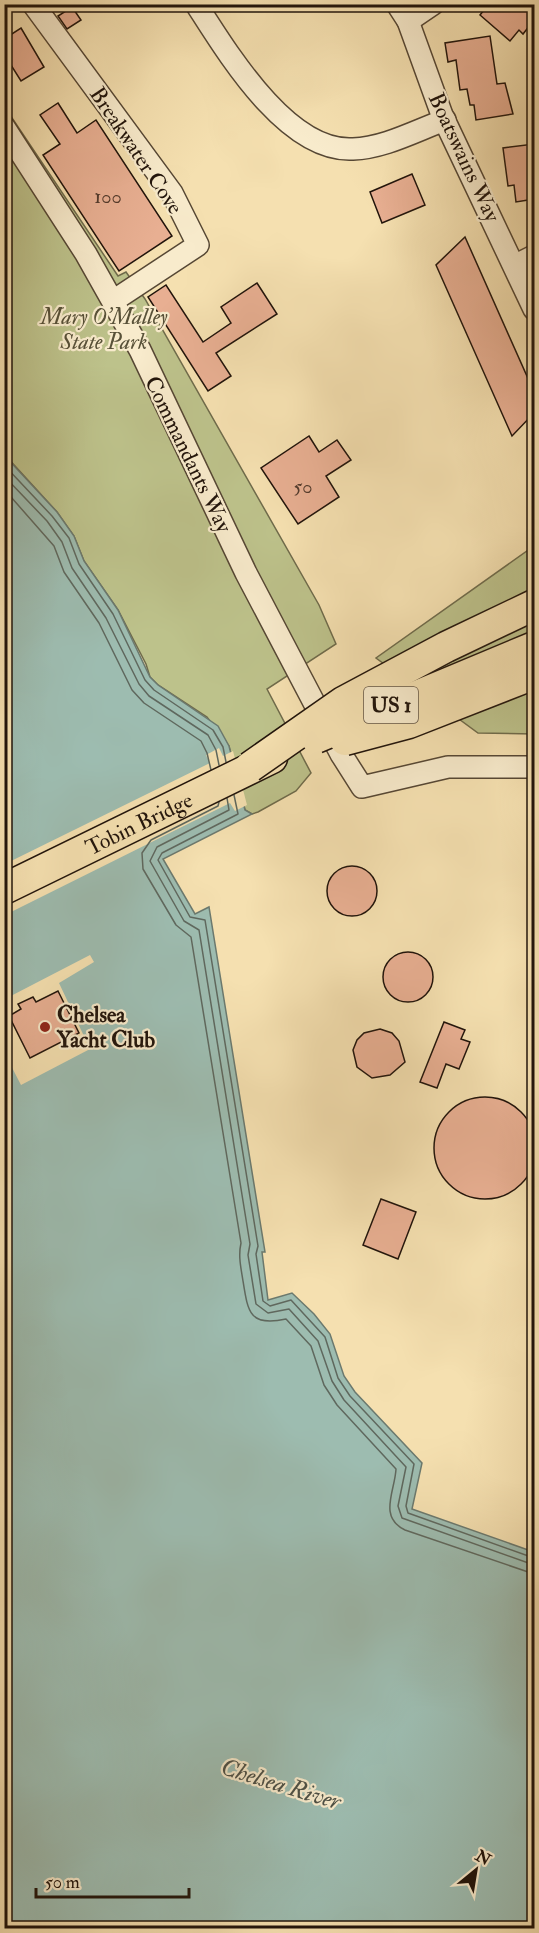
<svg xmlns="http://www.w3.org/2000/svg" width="539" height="1933" viewBox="0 0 539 1933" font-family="'IM FELL Double Pica',serif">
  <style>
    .green { fill: #bdc28b; stroke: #6f6b4b; stroke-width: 1.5 }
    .water { fill: #9dbcb0; stroke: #6b796e; stroke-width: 1.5 }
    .pier { fill: #f5e0b0 }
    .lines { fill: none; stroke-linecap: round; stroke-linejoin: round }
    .shore { stroke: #5f685e; stroke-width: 1.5 }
    .building { fill: #e8af92; stroke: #21140b; stroke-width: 1.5 }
    .minor-casing { stroke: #564734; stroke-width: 24 }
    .highway-casing { stroke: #21140b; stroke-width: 33 }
    .minor { stroke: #f8ebcc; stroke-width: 21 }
    .highway { stroke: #f5e0b0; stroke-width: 30 }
    .highway-bridge-casing { stroke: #21140b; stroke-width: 33; stroke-linecap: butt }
    .highway-bridge { stroke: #f5e0b0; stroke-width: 30 }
    .poi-dot { fill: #8f2418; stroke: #f8ebcc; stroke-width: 2 }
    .labels { text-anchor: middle; stroke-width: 4.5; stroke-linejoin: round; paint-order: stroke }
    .number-label { font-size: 20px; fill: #533b2d }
    .shield { fill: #f8ebcc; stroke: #625445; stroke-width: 1.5 }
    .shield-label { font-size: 21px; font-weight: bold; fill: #21140b }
    .street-label { font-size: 22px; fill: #21140b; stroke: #f8ebcc }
    .park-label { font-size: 22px; font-style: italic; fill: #585138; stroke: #f8ebcc }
    .poi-label { font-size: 22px; font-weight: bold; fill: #21140b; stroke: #f8ebcc; text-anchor: start }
    .water-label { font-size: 24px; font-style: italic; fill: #4c4f45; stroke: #f8ebcc }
  </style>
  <rect width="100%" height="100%" fill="#f5e0b0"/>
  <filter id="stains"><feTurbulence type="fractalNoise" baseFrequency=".00333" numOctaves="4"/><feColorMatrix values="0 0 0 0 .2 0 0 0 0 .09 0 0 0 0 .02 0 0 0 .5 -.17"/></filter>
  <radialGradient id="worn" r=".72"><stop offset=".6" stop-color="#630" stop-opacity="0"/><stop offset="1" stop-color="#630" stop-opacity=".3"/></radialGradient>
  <g class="green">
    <polygon points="4,106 118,276 126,272 145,299 319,605 336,644 267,689 311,773 296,791 258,812 252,814 245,810 229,746 207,717 158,685 150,677 146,664 118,610 84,561 74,536 57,512 5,455"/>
    <polygon points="534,546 534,734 478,733 376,658"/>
  </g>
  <polygon class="water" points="4,455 57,512 74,536 84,561 118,610 150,677 158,685 218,726 229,746 245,810 252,814 163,859 195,914 209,907 265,1252 262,1252 268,1300 292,1293 314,1314 330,1334 344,1376 355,1392 422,1463 412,1509 534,1552 534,1928 5,1928"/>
  <g class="pier">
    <polygon points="219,748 223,756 233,751 247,805 235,811 230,803 5,915 5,864 210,763 206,755"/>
    <polygon points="90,955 94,962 59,983 90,1049 21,1085 5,1054 5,999"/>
  </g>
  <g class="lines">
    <g class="shore">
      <polyline points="4,465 52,516 69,538 79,564 113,614 145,680 154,690 213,730 223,747 226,762"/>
      <polyline points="4,476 47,521 62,542 72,568 106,618 139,684 149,696 208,735 216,750 219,765"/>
      <polyline points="4,489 54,546 64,572 99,623 132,690 144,703 201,741 207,753 211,770"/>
      <polyline points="234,795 238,814 162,853 158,860 190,917 205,920 258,1246 256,1254 263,1301 270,1306 291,1300 325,1337 338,1378 350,1396 414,1464 406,1506 408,1513 534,1558"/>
      <polyline points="227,798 229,810 157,847 150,861 184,921 199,930 250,1244 248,1255 256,1304 268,1313 289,1309 318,1341 332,1381 344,1400 406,1467 398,1506 402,1518 534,1565"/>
      <path d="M219 802 218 806 151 840 142 853 143 869 176 925 191 937 241 1243C238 1256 241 1268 243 1281 248 1313 250 1327 286 1319L311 1346 324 1385 337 1405 396 1469C395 1491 378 1517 405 1530L534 1574"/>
    </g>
  </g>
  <g class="building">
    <polygon points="489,4 534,4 534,20 523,34 519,30 510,41 480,15"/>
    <polygon points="72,7 81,20 67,29 58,16"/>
    <polygon points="21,28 44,67 21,81 4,54 4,39"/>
    <polygon points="490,36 497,84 505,83 513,114 476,120 474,105 470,105 467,89 460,90 456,60 448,62 445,43"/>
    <polygon points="58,103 77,133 96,120 172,236 119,271 43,155 60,144 40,115"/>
    <polygon points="534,144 534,199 516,202 514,185 508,186 503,148"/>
    <polygon points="412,174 425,205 382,223 370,192"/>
    <polygon points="465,237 534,392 534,413 512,436 436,265"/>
    <polygon points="257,283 277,314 216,353 231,376 208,391 148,297 166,285 203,342 231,323 221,307"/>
    <polygon points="309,436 319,452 337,440 351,460 326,476 339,497 298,524 261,468"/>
    <circle cx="352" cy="891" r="25"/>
    <circle cx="408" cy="977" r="25"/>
    <polygon points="58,991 79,1033 30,1058 9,1016 21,1009 18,1004 33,997 36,1002"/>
    <polygon points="444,1022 465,1030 461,1039 470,1042 459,1069 446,1064 437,1088 420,1082"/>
    <polygon points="380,1029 392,1033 399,1041 405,1062 390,1075 372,1078 357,1067 353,1050 357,1040 364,1033"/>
    <circle cx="485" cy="1148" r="51"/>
    <polygon points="381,1199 416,1212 398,1259 363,1245"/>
  </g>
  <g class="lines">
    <g class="minor-casing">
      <g id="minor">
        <polyline points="33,4 172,193 198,245 113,301"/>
        <path d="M196 4C227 52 287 153 353 149 384 148 415 131 445 120"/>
        <polyline points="397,4 408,21 442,115 534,309"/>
        <polyline points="408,21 433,4"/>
        <polyline points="4,127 86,254 140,350 246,573 341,754 362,787 448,767 534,767"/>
        <polyline points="516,265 534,256"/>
      </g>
    </g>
    <g class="highway-casing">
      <g id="highway">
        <path id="s1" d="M4 889 272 758"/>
      </g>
    </g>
    <use href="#minor" class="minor"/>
    <use href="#highway" class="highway"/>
    <g class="highway-bridge-casing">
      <g id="highway-bridge">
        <polyline points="316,738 534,647"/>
        <polyline points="345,740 409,723 534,674"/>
        <polyline points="250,767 343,702 446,647 534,605"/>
      </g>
    </g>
    <use href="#highway-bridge" class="highway-bridge"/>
  </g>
  <circle class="poi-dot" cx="45" cy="1027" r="6"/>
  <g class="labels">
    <g class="number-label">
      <text x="108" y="203">100</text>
      <text x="303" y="493">50</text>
    </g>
    <rect class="shield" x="364" y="687" width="54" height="36" rx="4.5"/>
    <g class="shield-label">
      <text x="391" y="712">US 1</text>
    </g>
    <g class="street-label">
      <text transform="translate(137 150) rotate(56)" y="8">Breakwater Cove</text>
      <text transform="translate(465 157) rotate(65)" y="8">Boatswains Way</text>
      <text transform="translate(189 454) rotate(64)" y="8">Commandants Way</text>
      <text dy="8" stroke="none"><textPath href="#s1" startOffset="150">Tobin Bridge</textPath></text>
    </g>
    <g class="park-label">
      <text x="104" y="324">Mary O'Malley<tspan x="104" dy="25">State Park</tspan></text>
    </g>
    <g class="poi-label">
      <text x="57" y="1022">Chelsea<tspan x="57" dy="25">Yacht Club</tspan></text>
    </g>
    <g class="water-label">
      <text transform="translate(281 1784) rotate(17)" y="8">Chelsea River</text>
    </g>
  </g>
  <rect width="539" height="1933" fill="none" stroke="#f5e0b0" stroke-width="24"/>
  <rect x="6" y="6" width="527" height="1921" fill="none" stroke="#21140b" stroke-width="3"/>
  <rect x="12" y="12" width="515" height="1909" fill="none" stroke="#21140b" stroke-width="1.5"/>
  <g transform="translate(476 1870) rotate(30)" stroke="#f8ebcc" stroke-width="4.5" paint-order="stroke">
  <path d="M0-4.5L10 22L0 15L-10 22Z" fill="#21140b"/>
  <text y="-9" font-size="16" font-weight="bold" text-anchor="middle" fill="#21140b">N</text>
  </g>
  <path d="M36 1888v9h153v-9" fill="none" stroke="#21140b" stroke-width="3"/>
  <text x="45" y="1888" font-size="18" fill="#21140b" stroke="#f8ebcc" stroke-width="4.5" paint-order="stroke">50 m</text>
  <rect width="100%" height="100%" filter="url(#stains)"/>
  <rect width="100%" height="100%" fill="url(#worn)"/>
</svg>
